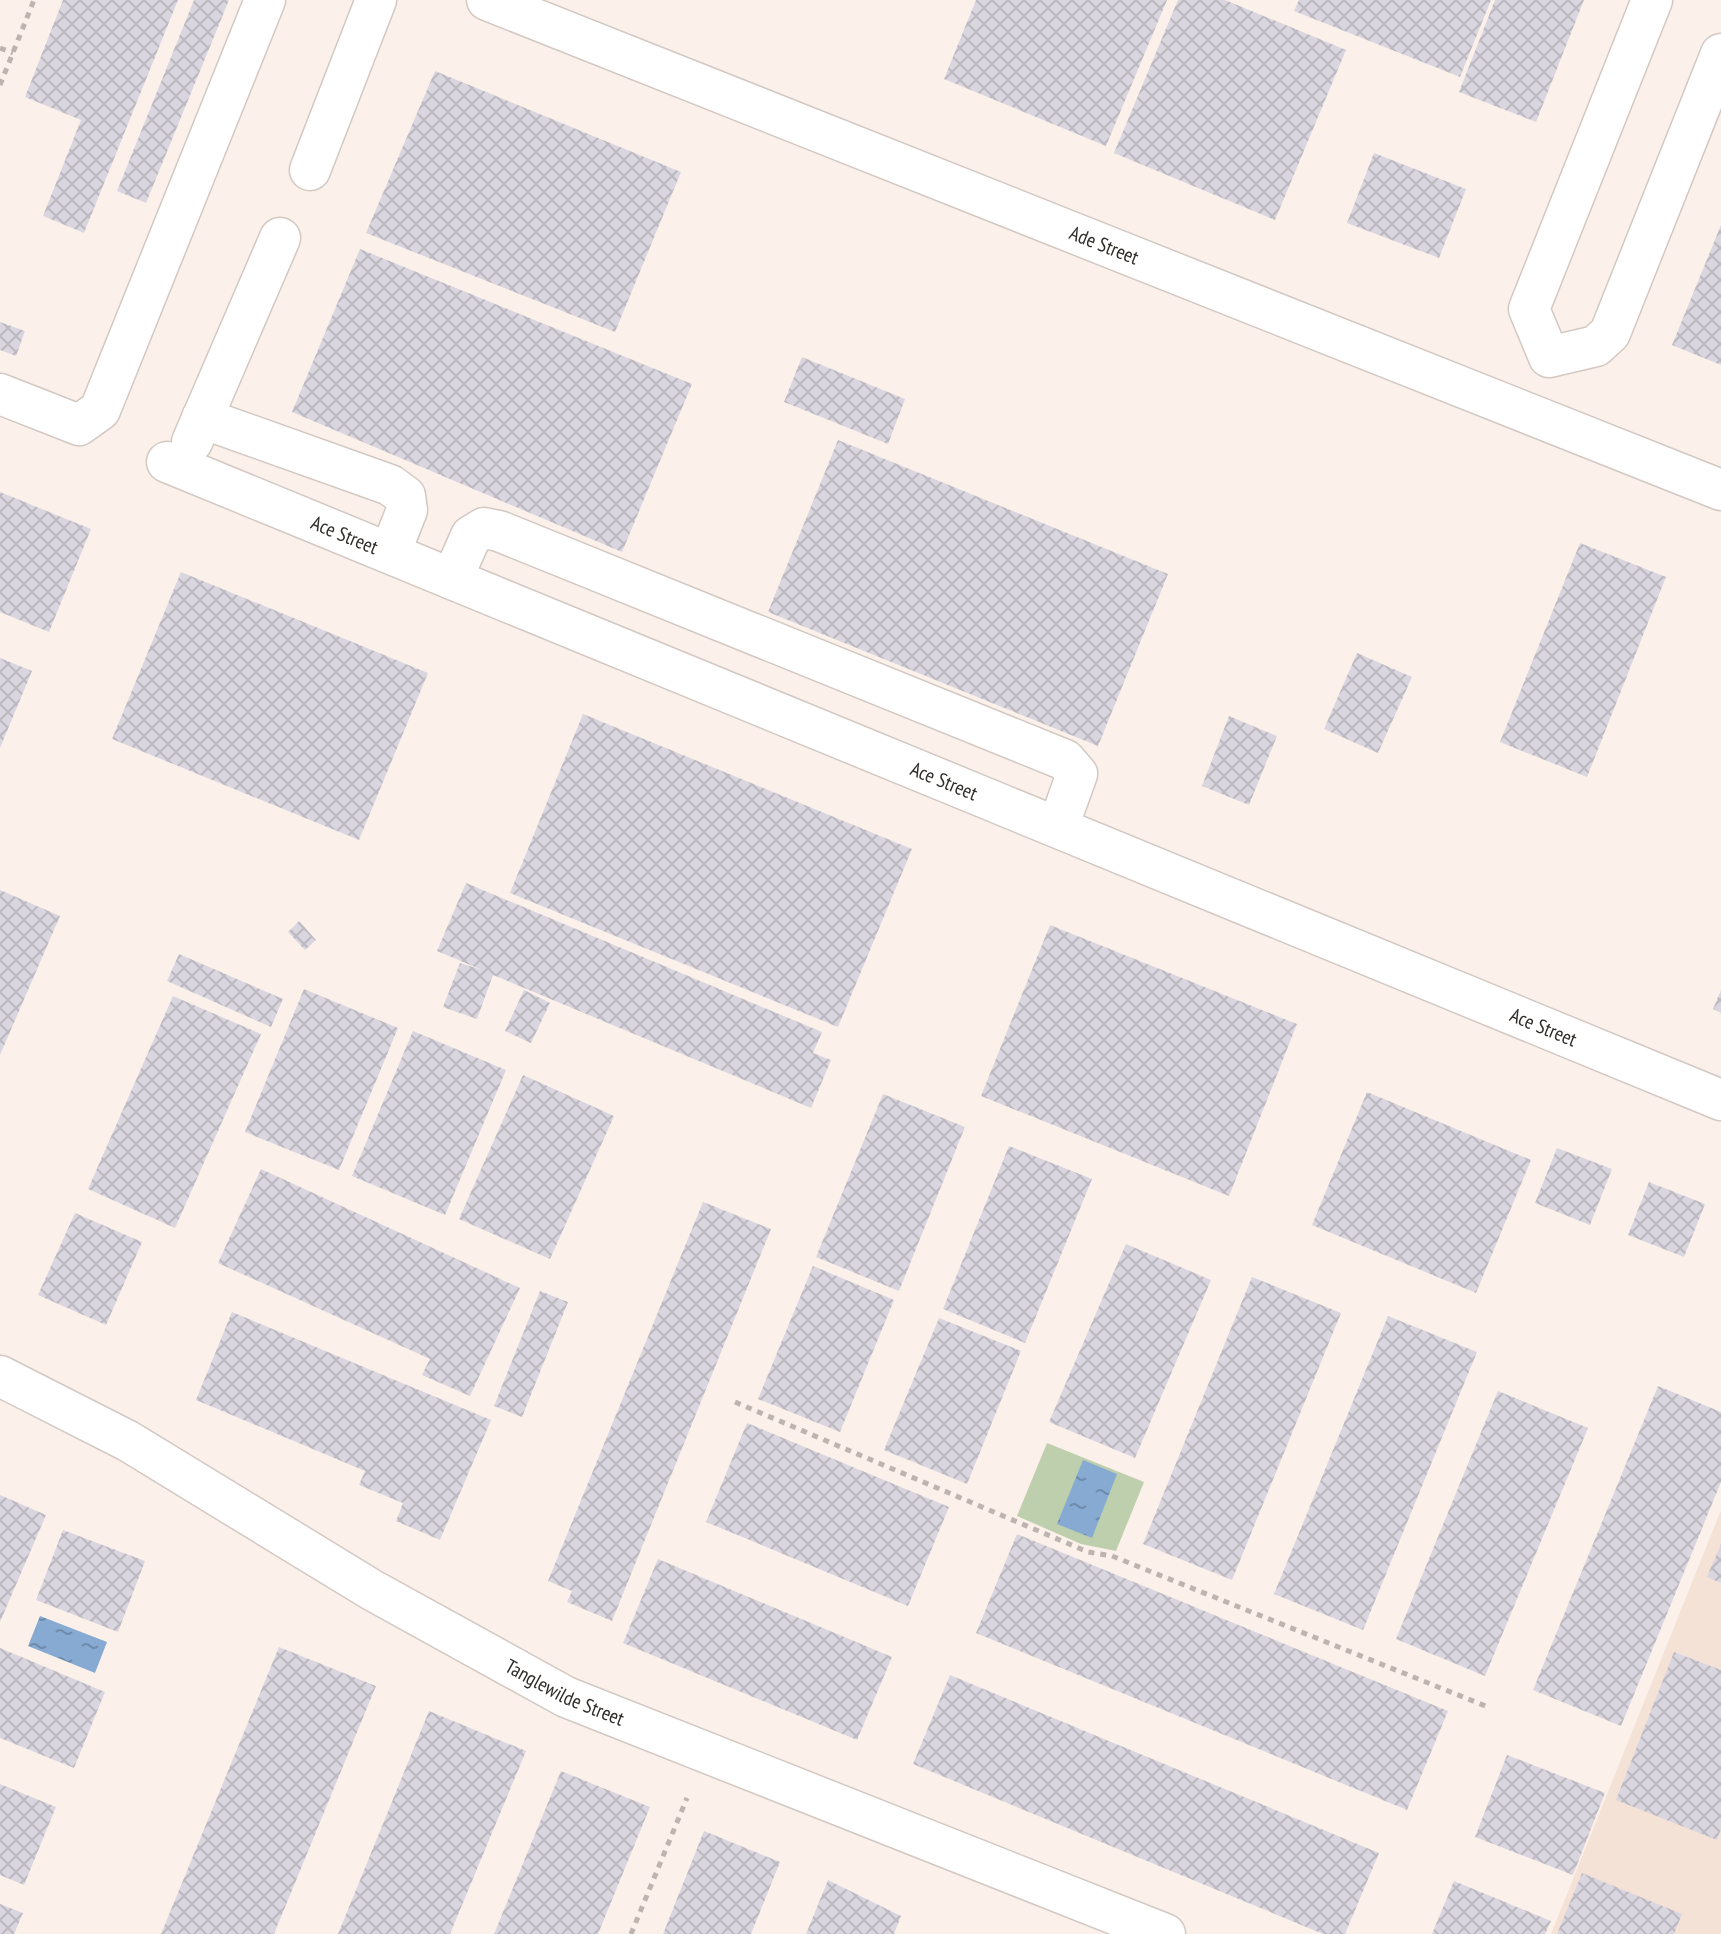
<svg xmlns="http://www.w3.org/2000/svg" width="1721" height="1934" viewBox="0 0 1721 1934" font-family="'PT Sans Narrow',sans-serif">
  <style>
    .built { fill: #f5e2d7 }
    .pitch { fill: #becfad }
    .water { fill: url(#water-ripples) }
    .building { fill: url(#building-cross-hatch) }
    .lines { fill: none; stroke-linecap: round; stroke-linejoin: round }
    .minor-casing { stroke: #d3c8c2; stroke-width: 43 }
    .path { stroke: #bdb4af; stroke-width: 5; stroke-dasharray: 6 6; stroke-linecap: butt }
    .minor { stroke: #fff; stroke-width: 40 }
    .labels { text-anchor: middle; stroke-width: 6; stroke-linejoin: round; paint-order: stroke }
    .street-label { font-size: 20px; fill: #2f2b28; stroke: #fcf1ea }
  </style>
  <defs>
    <pattern id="water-ripples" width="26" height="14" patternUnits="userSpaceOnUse" patternTransform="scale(2)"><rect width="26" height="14" fill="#87aad3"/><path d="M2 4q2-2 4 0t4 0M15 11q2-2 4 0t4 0" fill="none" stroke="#6f8bab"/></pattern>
    <pattern id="building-cross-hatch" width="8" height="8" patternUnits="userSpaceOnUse" patternTransform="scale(2)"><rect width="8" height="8" fill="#dad6e0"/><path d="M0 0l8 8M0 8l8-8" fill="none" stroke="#bbb8c0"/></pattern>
  </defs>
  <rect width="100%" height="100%" fill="#fcf1ea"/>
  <polygon class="built" points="1721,1510 1721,1934 1551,1934"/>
  <polygon class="pitch" points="1047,1443 1144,1482 1116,1551 1081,1544 1017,1516"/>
  <g class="water">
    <polygon points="1083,1460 1117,1474 1092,1538 1057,1524"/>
    <polygon points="40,1616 107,1642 95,1673 28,1646"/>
  </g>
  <g class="building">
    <polygon points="63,0 178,0 84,233 43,216 81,120 25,97"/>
    <polygon points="194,0 229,0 146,203 117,191"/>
    <polygon points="976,0 1167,0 1106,146 944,79"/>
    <polygon points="1178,0 1225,0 1346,50 1275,220 1114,153"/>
    <polygon points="1299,0 1491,0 1460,77 1294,11"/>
    <polygon points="1495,0 1584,0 1536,122 1459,92"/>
    <polygon points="435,71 681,172 615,332 366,233"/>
    <polygon points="1374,153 1466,189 1439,258 1347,223"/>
    <polygon points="1721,225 1721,365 1672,345"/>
    <polygon points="360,249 692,384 622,552 292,412"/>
    <polygon points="0,322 25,331 16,356 0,350"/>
    <polygon points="802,357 905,399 888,444 784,402"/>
    <polygon points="838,440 1168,574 1098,746 768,612"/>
    <polygon points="0,492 91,529 49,632 0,612"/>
    <polygon points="1580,543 1666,577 1587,777 1500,742"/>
    <polygon points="181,572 428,673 359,840 112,739"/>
    <polygon points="1357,653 1412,677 1378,753 1324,729"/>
    <polygon points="0,658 32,671 0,748"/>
    <polygon points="583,714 912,849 838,1027 510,893"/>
    <polygon points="1229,716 1277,736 1249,805 1202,786"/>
    <polygon points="466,883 822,1032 813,1053 831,1060 811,1108 493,975 477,1019 443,1007 460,963 482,970 437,951"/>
    <polygon points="0,890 60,916 0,1055"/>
    <polygon points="299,921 316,940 305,950 288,932"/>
    <polygon points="1050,925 1297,1024 1229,1196 981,1096"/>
    <polygon points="179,954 283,999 271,1027 167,981"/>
    <polygon points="304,989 398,1028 339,1170 245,1132"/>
    <polygon points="524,990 550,1003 531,1043 505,1031"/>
    <polygon points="1721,990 1721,1013 1713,1009"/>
    <polygon points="173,996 261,1034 175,1228 88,1189"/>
    <polygon points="413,1031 506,1070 445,1215 352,1176"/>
    <polygon points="523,1075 614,1116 550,1259 459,1219"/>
    <polygon points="1367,1092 1531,1160 1476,1293 1312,1225"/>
    <polygon points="883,1094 965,1127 899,1291 816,1257"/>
    <polygon points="1009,1146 1092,1179 1025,1343 943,1309"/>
    <polygon points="1557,1148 1612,1169 1590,1225 1535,1203"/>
    <polygon points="261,1169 520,1288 470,1396 422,1375 430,1359 218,1263"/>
    <polygon points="1649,1182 1705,1204 1684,1257 1628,1235"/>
    <polygon points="703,1202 771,1229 612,1621 567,1602 572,1591 548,1581"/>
    <polygon points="75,1213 142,1242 106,1325 38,1295"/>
    <polygon points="1126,1244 1211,1280 1135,1458 1049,1422"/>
    <polygon points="813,1266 894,1300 840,1432 758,1399"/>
    <polygon points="1252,1277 1341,1313 1232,1580 1143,1544"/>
    <polygon points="540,1291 568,1302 522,1417 494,1406"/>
    <polygon points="232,1312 491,1420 440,1540 396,1521 403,1503 359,1485 365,1471 196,1400"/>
    <polygon points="1388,1316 1477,1352 1363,1630 1274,1594"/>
    <polygon points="939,1318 1021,1351 967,1484 884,1450"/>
    <polygon points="1658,1386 1721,1412 1721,1482 1621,1726 1533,1690"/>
    <polygon points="1498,1391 1588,1428 1485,1676 1396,1639"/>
    <polygon points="747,1423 949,1507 908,1606 706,1522"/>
    <polygon points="0,1495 46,1515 0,1622"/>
    <polygon points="63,1530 145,1561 118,1632 36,1600"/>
    <polygon points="1017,1534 1448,1711 1407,1810 976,1633"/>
    <polygon points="1721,1544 1721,1583 1707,1577"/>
    <polygon points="658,1559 892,1657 857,1740 623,1643"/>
    <polygon points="279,1647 376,1686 274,1934 161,1934"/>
    <polygon points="0,1648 105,1692 74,1768 0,1738"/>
    <polygon points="1674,1652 1721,1670 1721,1829 1717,1840 1616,1800"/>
    <polygon points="950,1675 1379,1853 1345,1934 1323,1934 913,1764"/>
    <polygon points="429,1711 526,1751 450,1934 338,1934"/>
    <polygon points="1507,1755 1605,1793 1573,1875 1475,1837"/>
    <polygon points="561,1771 650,1807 598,1934 494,1934"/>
    <polygon points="0,1784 56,1807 24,1885 0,1875"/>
    <polygon points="704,1831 780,1862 751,1934 663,1934"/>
    <polygon points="1582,1873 1682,1914 1674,1934 1557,1934"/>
    <polygon points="828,1880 901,1916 894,1934 806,1934"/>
    <polygon points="1454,1881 1551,1921 1545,1934 1432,1934"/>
    <polygon points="0,1904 23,1913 14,1934 0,1934"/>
  </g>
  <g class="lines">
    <g class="minor-casing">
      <g id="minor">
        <path id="s1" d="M487 0 1721 490"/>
        <polyline points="1652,0 1529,309 1549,357 1596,346 1610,333 1721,54"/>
        <polyline points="310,170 376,0"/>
        <polyline points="0,394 79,425 100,410 265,0"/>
        <polyline points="202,418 390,485 405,496 407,510 390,553"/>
        <polyline points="192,442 280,238"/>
        <path id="s2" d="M167 462 1721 1100"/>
        <polyline points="452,579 471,536 484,528 499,531 1065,760 1077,774 1058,827"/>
        <path id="s3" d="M0 1376 128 1441 372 1590 566 1697 1165 1934"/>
      </g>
    </g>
    <g class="path">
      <polyline points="0,48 13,53"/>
      <polyline points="0,85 34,0"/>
      <polyline points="735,1402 1088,1552 1112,1556 1488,1707"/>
      <polyline points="631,1934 687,1798"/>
    </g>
    <use href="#minor" class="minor"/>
  </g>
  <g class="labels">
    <g class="street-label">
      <text dy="7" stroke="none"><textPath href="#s1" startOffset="664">Ade Street</textPath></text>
      <text dy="7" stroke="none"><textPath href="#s2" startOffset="192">Ace Street</textPath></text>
      <text dy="7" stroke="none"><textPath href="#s2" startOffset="840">Ace Street</textPath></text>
      <text dy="7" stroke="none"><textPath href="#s2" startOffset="1488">Ace Street</textPath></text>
      <text dy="7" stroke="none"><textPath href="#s3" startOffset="648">Tanglewilde Street</textPath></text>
    </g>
  </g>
</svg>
